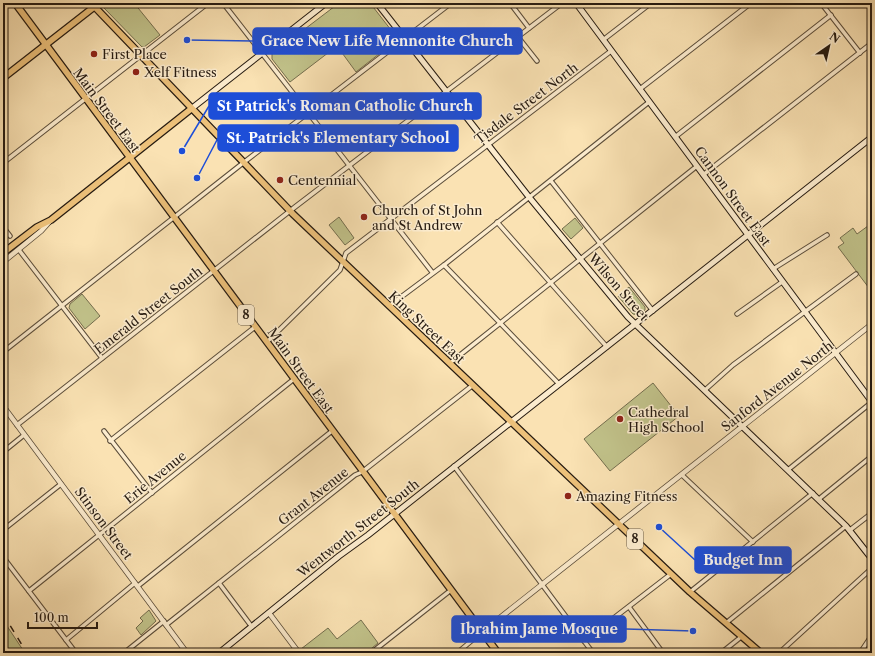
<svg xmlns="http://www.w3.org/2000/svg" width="875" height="656" viewBox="0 0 875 656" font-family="'Libre Caslon Text',serif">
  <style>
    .green { fill: #c1c28a; stroke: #746e4e }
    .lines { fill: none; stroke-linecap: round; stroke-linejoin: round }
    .minor-casing { stroke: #5b4d3a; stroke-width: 5.5 }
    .tertiary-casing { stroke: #5b4d3a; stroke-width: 6 }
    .secondary-casing { stroke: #261b11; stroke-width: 7 }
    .primary-casing { stroke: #261b11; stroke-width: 8 }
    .minor { stroke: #fcecce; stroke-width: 3.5 }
    .tertiary { stroke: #fcecce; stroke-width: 4.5 }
    .secondary { stroke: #fcecce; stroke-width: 5 }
    .primary { stroke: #edc17a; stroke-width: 5.5 }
    .rail { stroke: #261b11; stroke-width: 1.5; stroke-dasharray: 7 7; stroke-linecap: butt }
    .poi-dot { fill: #8f2418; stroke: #fcecce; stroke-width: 1.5 }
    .labels { text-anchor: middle; stroke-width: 3; stroke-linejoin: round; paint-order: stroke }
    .shield { fill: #fcecce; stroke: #665a4a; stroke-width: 1 }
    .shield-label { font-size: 12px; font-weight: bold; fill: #261b11 }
    .poi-label { font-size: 13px; fill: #261b11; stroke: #fcecce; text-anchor: start }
    .street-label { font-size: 13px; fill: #261b11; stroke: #fcecce }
    .leader { fill: none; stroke: #1d4ed8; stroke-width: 1.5 }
    .callout-dot { fill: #1d4ed8; stroke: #fcecce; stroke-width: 1.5 }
    .callout { fill: #1d4ed8; stroke: #1d4ed8; stroke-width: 1.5 }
    .callout-label { font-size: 14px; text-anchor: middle; font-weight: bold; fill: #fff }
  </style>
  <rect width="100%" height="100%" fill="#fae2b3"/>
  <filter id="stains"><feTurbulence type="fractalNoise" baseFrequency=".005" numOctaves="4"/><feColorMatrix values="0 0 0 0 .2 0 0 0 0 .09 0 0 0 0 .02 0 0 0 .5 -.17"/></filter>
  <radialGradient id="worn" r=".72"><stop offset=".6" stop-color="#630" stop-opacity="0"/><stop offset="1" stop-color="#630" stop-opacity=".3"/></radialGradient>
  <g class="green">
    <polygon points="111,3 134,3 160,35 144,47 142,47 104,8"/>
    <polygon points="339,3 370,3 398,39 356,72 337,46 290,82 272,59 272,54"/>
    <polygon points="339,217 354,238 345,245 329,225"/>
    <polygon points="575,218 583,228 571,239 562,229"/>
    <polygon points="872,223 872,292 838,247 844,243 840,238 853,228 857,234"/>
    <polygon points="629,287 645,307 645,310 639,315 633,314 618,296"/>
    <polygon points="82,294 100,316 85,329 69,308 70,304"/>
    <polygon points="653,383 679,416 610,471 584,439"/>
    <polygon points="149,610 156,621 141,635 136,628 143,621 140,618"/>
    <polygon points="3,620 25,653 3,653"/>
    <polygon points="361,620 378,643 366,653 304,653 301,649 328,628 337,639"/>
  </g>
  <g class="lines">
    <g class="minor-casing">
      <g id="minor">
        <polyline points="223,3 432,272"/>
        <polyline points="510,3 529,28"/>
        <polyline points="821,3 860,53"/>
        <polyline points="518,37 537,61"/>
        <polyline points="603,40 651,3"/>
        <polyline points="640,89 751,3"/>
        <polyline points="675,137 831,15"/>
        <polyline points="3,163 208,3"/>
        <polyline points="703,175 872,43"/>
        <polyline points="551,181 653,311"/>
        <polyline points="497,222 607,347"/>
        <polyline points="3,227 10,236"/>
        <polyline points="19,250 102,358"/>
        <polyline points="444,265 559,384"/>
        <polyline points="773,269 827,235"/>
        <polyline points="389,306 444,265 649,102"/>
        <polyline points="737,314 782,282"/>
        <polyline points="267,342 340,270 346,253 611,51"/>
        <polyline points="3,352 243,163 451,3"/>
        <polyline points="450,363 697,166"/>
        <polyline points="705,390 733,365 856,274"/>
        <polyline points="17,425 295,207 562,3"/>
        <polyline points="104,431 152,493"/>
        <polyline points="110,441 255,327"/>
        <polyline points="3,452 24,435"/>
        <polyline points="454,466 593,653"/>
        <polyline points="789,469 872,402"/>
        <polyline points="682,475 753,542"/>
        <polyline points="819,499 872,456"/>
        <polyline points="3,530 61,484"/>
        <polyline points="850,530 872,513"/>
        <polyline points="3,557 76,653"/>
        <polyline points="219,583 252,627"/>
        <polyline points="138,586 332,431"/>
        <polyline points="29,591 294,379"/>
        <polyline points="690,592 813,493"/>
        <polyline points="629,607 663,653"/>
        <polyline points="726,623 846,526"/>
        <polyline points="166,625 355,475 362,472 473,385"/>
        <polyline points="66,640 135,583"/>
        <polyline points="584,641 671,574"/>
        <polyline points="124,653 164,621"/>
        <polyline points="371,653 451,590"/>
        <polyline points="457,653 482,632"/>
        <polyline points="721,653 741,637"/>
        <polyline points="779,653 872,568"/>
        <polyline points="860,653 872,635"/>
      </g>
    </g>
    <g class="tertiary-casing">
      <g id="tertiary">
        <polyline points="3,262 41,231 50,221"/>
        <polyline points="3,406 187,653"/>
        <polyline points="269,613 299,653"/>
        <polyline points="482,632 872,324"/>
      </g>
    </g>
    <g class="secondary-casing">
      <g id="secondary">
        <polyline points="377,3 529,197 628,317 846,526 872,559"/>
        <polyline points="576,3 872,402"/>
        <polyline points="191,109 326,3"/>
        <polyline points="219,653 339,556 368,535 872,137"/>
      </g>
    </g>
    <g class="primary-casing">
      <g id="primary">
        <polyline points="15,3 498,653"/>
        <polyline points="91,3 293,214 690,592 761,653"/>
        <polyline points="3,78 94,7"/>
        <polyline points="3,253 37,227 51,220 191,109"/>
      </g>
    </g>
    <use href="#minor" class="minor"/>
    <use href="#tertiary" class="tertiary"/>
    <use href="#secondary" class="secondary"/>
    <use href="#primary" class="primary"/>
    <polyline class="rail" points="3,614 27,653"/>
  </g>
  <g class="poi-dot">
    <circle cx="94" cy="54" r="4"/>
    <circle cx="136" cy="72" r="4"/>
    <circle cx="280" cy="180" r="4"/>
    <circle cx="364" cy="217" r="4"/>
    <circle cx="620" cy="419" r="4"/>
    <circle cx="568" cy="496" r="4"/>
  </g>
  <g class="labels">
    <g class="shield">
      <rect x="238" y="305" width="16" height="20" rx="3"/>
      <rect x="627" y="529" width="16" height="20" rx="3"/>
    </g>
    <g class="shield-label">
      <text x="246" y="319">8</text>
      <text x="635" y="543">8</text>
    </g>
    <g class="poi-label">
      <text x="102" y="59">First Place</text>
      <text x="144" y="77">Xelf Fitness</text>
      <text x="288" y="185">Centennial</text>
      <text x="372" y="215">Church of St John<tspan x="372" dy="15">and St Andrew</tspan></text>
      <text x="628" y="417">Cathedral<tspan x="628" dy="15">High School</tspan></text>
      <text x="576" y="501">Amazing Fitness</text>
    </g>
    <g class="street-label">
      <text transform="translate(526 103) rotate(-37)" y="5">Tisdale Street North</text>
      <text transform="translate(107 110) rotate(53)" y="5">Main Street East</text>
      <text transform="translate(733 196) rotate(54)" y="5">Cannon Street East</text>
      <text transform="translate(619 287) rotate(49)" y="5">Wilson Street</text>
      <text transform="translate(148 310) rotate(-38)" y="5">Emerald Street South</text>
      <text transform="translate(427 327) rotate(43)" y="5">King Street East</text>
      <text transform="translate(301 370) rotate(54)" y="5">Main Street East</text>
      <text transform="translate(777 386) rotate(-38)" y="5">Sanford Avenue North</text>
      <text transform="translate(155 477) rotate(-39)" y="5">Erie Avenue</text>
      <text transform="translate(313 496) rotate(-38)" y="5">Grant Avenue</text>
      <text transform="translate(104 523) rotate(53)" y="5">Stinson Street</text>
      <text transform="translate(358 528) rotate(-38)" y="5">Wentworth Street South</text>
    </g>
  </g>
  <path class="leader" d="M187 40L253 41M182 151L209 106M197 178L218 138M659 527L695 560M693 631L626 629"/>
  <g class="callout-dot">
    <circle cx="187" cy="40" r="4"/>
    <circle cx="182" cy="151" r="4"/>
    <circle cx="197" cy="178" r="4"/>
    <circle cx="659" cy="527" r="4"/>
    <circle cx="693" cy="631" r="4"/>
  </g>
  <g class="callout">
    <rect x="253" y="28" width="269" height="26" rx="4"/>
    <rect x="209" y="93" width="272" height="26" rx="4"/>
    <rect x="218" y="125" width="240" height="26" rx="4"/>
    <rect x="695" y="547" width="96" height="26" rx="4"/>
    <rect x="452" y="616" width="174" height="26" rx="4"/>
  </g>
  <g class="callout-label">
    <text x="387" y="46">Grace New Life Mennonite Church</text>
    <text x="345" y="111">St Patrick's Roman Catholic Church</text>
    <text x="338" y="143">St. Patrick's Elementary School</text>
    <text x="743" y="565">Budget Inn</text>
    <text x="539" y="634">Ibrahim Jame Mosque</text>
  </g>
  <rect width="875" height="656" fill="none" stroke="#fae2b3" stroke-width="16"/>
  <rect x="4" y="4" width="867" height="648" fill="none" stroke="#261b11" stroke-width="2"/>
  <rect x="8" y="8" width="859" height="640" fill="none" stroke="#261b11"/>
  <g transform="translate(829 46) rotate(34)" stroke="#fcecce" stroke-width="3" paint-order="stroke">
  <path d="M0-3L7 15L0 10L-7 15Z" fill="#261b11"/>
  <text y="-6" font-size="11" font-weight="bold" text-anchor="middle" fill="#261b11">N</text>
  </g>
  <path d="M28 622v6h69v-6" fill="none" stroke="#261b11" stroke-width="2"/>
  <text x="34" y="622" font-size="12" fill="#261b11" stroke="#fcecce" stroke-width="3" paint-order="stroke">100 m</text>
  <rect width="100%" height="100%" filter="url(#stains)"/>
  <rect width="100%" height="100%" fill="url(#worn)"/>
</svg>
